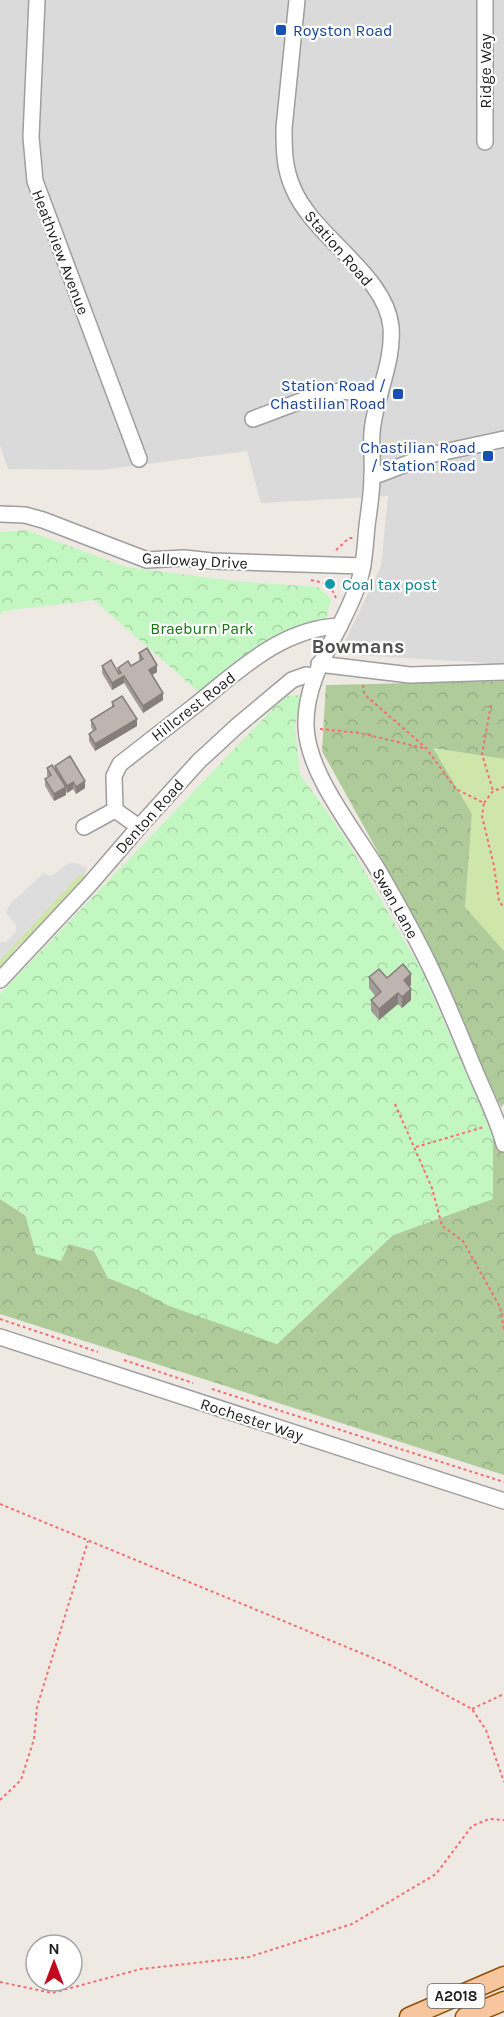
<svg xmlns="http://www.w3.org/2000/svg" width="504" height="2017" viewBox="0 0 504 2017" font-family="Karla,sans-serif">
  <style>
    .residential { fill: #dbdada }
    .grass { fill: #cfe6aa }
    .forest { fill: url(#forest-crowns) }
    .park { fill: url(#park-crowns) }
    .parking { fill: #ddd }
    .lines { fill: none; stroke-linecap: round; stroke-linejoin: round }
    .minor-casing { stroke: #9e9e9e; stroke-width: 18 }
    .major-casing { stroke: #8f5106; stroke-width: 21 }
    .path { stroke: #f46e70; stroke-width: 2; stroke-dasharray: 3 3; stroke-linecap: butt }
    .minor { stroke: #fff; stroke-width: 15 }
    .major { stroke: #f8c69e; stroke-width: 18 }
    .wall { fill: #a39b97 }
    .shaded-wall { fill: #857e7b }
    .building { fill: #beb4b0; stroke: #857e7b; stroke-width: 1.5 }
    .transit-dot { fill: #1a4fb4; stroke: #fff; stroke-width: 2 }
    .culture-dot { fill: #0f9aa8; stroke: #fff; stroke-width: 2 }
    .labels { text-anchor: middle; stroke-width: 4.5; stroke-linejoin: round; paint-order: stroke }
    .shield { fill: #fff; stroke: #616161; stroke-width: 1.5 }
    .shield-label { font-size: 15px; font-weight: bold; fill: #1d1d1d }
    .transit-label { font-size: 16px; fill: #164399; stroke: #fff; text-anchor: end }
    .street-label { font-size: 16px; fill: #1d1d1d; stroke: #fff }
    .culture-label { font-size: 16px; fill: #0d838f; stroke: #fff; text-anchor: start }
    .park-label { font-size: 16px; fill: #147610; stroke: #fff }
    .quarter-label { font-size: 20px; font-weight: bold; fill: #505050; stroke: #fff }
  </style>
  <defs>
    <pattern id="forest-crowns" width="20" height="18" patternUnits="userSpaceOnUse" patternTransform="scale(1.5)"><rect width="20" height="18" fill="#aecb99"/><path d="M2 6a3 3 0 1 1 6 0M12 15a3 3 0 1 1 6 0" fill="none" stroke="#95ae83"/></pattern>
    <pattern id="park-crowns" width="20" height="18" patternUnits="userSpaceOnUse" patternTransform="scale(1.5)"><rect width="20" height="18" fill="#c3f7c1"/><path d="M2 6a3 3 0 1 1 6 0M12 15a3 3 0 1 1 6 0" fill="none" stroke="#a7d3a5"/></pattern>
  </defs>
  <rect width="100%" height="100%" fill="#eee9e3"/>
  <polygon class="residential" points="0,0 504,0 504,664 339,654 381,566 388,496 261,503 247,451 101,470 8,469 0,446"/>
  <g class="grass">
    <polygon points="432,748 504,759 504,951 465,907 472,814"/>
    <polygon points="83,874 88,876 35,934 24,941 16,948 0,973 0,960 78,876"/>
  </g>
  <g class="forest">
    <polygon points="504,681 504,759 433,748 472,814 465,907 504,951 504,1104 501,1107 409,908 322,751 326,685"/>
    <polygon points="504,1131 504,1475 0,1314 0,1199 69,1244 94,1251 108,1278 277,1344 393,1235 492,1199 493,1134"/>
  </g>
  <g class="park">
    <polygon points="26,530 126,567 234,581 318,587 331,599 326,620 271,637 201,694 94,600 3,611 0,615 0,532"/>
    <polygon points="301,695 295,727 300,774 346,839 421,969 493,1134 493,1199 393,1235 277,1344 169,1306 138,1290 108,1278 94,1250 69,1244 61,1261 36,1254 25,1214 0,1199 0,994 285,696"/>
  </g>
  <polygon class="parking" points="69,863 77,863 87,868 85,874 78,876 0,960 0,942 6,942 16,932 16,925 6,913 10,904 44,873 49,876 53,875"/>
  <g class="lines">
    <g class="minor-casing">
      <g id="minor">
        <polyline points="37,0 31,137 35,181 139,459"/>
        <path d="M297 0 284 128C284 149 284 168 293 188 313 237 386 274 391 327 394 363 375 397 372 432 371 446 373 461 372 476 372 493 369 510 367 526 365 545 365 564 359 581 344 631 304 672 306 727 308 776 357 833 381 875 399 907 418 940 433 973 448 1004 460 1035 473 1066 483 1091 497 1117 504 1144"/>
        <polyline points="485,0 485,142"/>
        <polyline points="253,419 317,395 341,391 379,395"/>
        <polyline points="372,477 430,455 504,439"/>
        <polyline points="0,514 25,515 43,520 147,560 184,558 212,561 363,566"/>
        <polyline points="319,664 410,675 504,672"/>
        <path d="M115 810 114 776 120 764C144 745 169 726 193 707 237 672 281 628 340 626"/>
        <polyline points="115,810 139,827"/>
        <polyline points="84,827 115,810"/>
        <polyline points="0,980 89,885 139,827 199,761 237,726 292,680 306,675 314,676"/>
        <polyline points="0,1337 504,1501"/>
      </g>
    </g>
    <g class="major-casing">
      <g id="major">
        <polyline points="409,2017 504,1976"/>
        <polyline points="465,2017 504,2001"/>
      </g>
    </g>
    <g class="path">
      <polyline points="336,550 349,538 353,538"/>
      <polyline points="330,579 329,584 336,598"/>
      <polyline points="311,580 329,584"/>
      <polyline points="363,685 364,694 426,748 456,789 484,803 482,816 494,866 499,901 504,908"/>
      <polyline points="491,705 482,754 493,791"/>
      <polyline points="320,729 360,733 423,748"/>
      <polyline points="484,803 493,791 504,787"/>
      <polyline points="395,1104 432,1188 442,1226 463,1241 500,1307 504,1330"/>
      <polyline points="416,1147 484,1127"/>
      <polyline points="0,1319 98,1352"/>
      <polyline points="124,1360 193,1383"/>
      <polyline points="212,1389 504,1482"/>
      <polyline points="0,1504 390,1665 472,1709 486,1730 504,1782"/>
      <polyline points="472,1709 504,1694"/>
      <polyline points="0,1800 21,1780 34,1739 37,1707 88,1541"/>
      <polyline points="0,1982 52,1993 141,1969 249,1957 352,1924 436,1874 472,1826 489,1819 504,1820"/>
    </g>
    <use href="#minor" class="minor"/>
    <use href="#major" class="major"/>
  </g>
  <g class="wall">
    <polygon points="139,653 157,672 152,675 163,700 143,713 124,683 112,690 102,673 102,666 118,671 118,668 131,666 140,661 139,660"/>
    <polygon points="112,702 137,726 95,751 89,741 89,734 93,731 91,727 91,720 112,708"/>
    <polygon points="55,766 85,788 76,794 73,789 67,793 66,791 66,795 54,801 45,786 45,779 48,777 47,775 47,768 55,769"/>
    <polygon points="369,977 387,978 411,985 409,986 411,1000 402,1008 398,1004 379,1020 371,1011 371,1000 376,997 369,988"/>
  </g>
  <g class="shaded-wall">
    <polygon points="157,665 157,672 149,677 149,670"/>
    <polygon points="124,676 124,683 112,690 112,683"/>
    <polygon points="163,693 163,700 143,713 143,706"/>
    <polygon points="137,719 137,726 95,751 95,744"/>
    <polygon points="85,781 85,788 76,794 76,787"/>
    <polygon points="73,782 73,789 67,793 67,786"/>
    <polygon points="66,787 66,795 54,801 54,794"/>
    <polygon points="411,974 411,985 404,991 404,980"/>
    <polygon points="411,989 411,1000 402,1008 402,997"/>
    <polygon points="398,993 398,1004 379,1020 379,1009"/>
  </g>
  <g class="building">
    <polygon points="147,648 157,665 149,670 163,693 143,706 124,676 112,683 102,666 111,660 119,674 121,673 118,668 128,661 131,666 143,659 139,653"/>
    <polygon points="122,696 137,719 95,744 89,734 96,729 91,720 114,706 112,702"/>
    <polygon points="70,756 85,781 76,787 73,782 67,786 55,766"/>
    <polygon points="52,765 66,787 54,794 45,779 51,775 47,768"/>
    <polygon points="403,964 411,974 404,980 411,989 402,997 398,993 379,1009 371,1000 381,992 369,977 379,969 387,978"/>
  </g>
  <g class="transit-dot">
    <rect x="275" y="24" width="12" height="12" rx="3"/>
    <rect x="392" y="388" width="12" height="12" rx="3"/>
    <rect x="482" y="450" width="12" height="12" rx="3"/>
  </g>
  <circle class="culture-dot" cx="330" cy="584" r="6"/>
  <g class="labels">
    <rect class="shield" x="427.5" y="1984" width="57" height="24" rx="4.5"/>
    <g class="shield-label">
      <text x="456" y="2001">A2018</text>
    </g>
    <g class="transit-label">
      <text x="293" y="36" text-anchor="start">Royston Road</text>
      <text x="386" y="391">Station Road /<tspan x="386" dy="18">Chastilian Road</tspan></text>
      <text x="476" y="453">Chastilian Road<tspan x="476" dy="18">/ Station Road</tspan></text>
    </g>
    <g class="street-label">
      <text transform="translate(485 71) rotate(-90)" y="6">Ridge Way</text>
      <text transform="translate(339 248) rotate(49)" y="6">Station Road</text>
      <text transform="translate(61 252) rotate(69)" y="6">Heathview Avenue</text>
      <text transform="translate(195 560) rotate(3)" y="6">Galloway Drive</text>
      <text transform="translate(193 706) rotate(-38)" y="6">Hillcrest Road</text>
      <text transform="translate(149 816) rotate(-48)" y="6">Denton Road</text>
      <text transform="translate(396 903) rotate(61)" y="6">Swan Lane</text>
      <text transform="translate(252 1419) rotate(18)" y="6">Rochester Way</text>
    </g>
    <g class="culture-label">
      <text x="342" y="590">Coal tax post</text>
    </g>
    <g class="park-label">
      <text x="202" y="634">Braeburn Park</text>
    </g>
    <g class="quarter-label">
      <text x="358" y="653">Bowmans</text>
    </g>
  </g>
  <g transform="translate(54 1963)"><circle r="28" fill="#ffffff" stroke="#a5a5a5" stroke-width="1.5"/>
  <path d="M0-4.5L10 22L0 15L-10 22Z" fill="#c1081f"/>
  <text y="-9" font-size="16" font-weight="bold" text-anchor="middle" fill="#1d1d1d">N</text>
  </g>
</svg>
